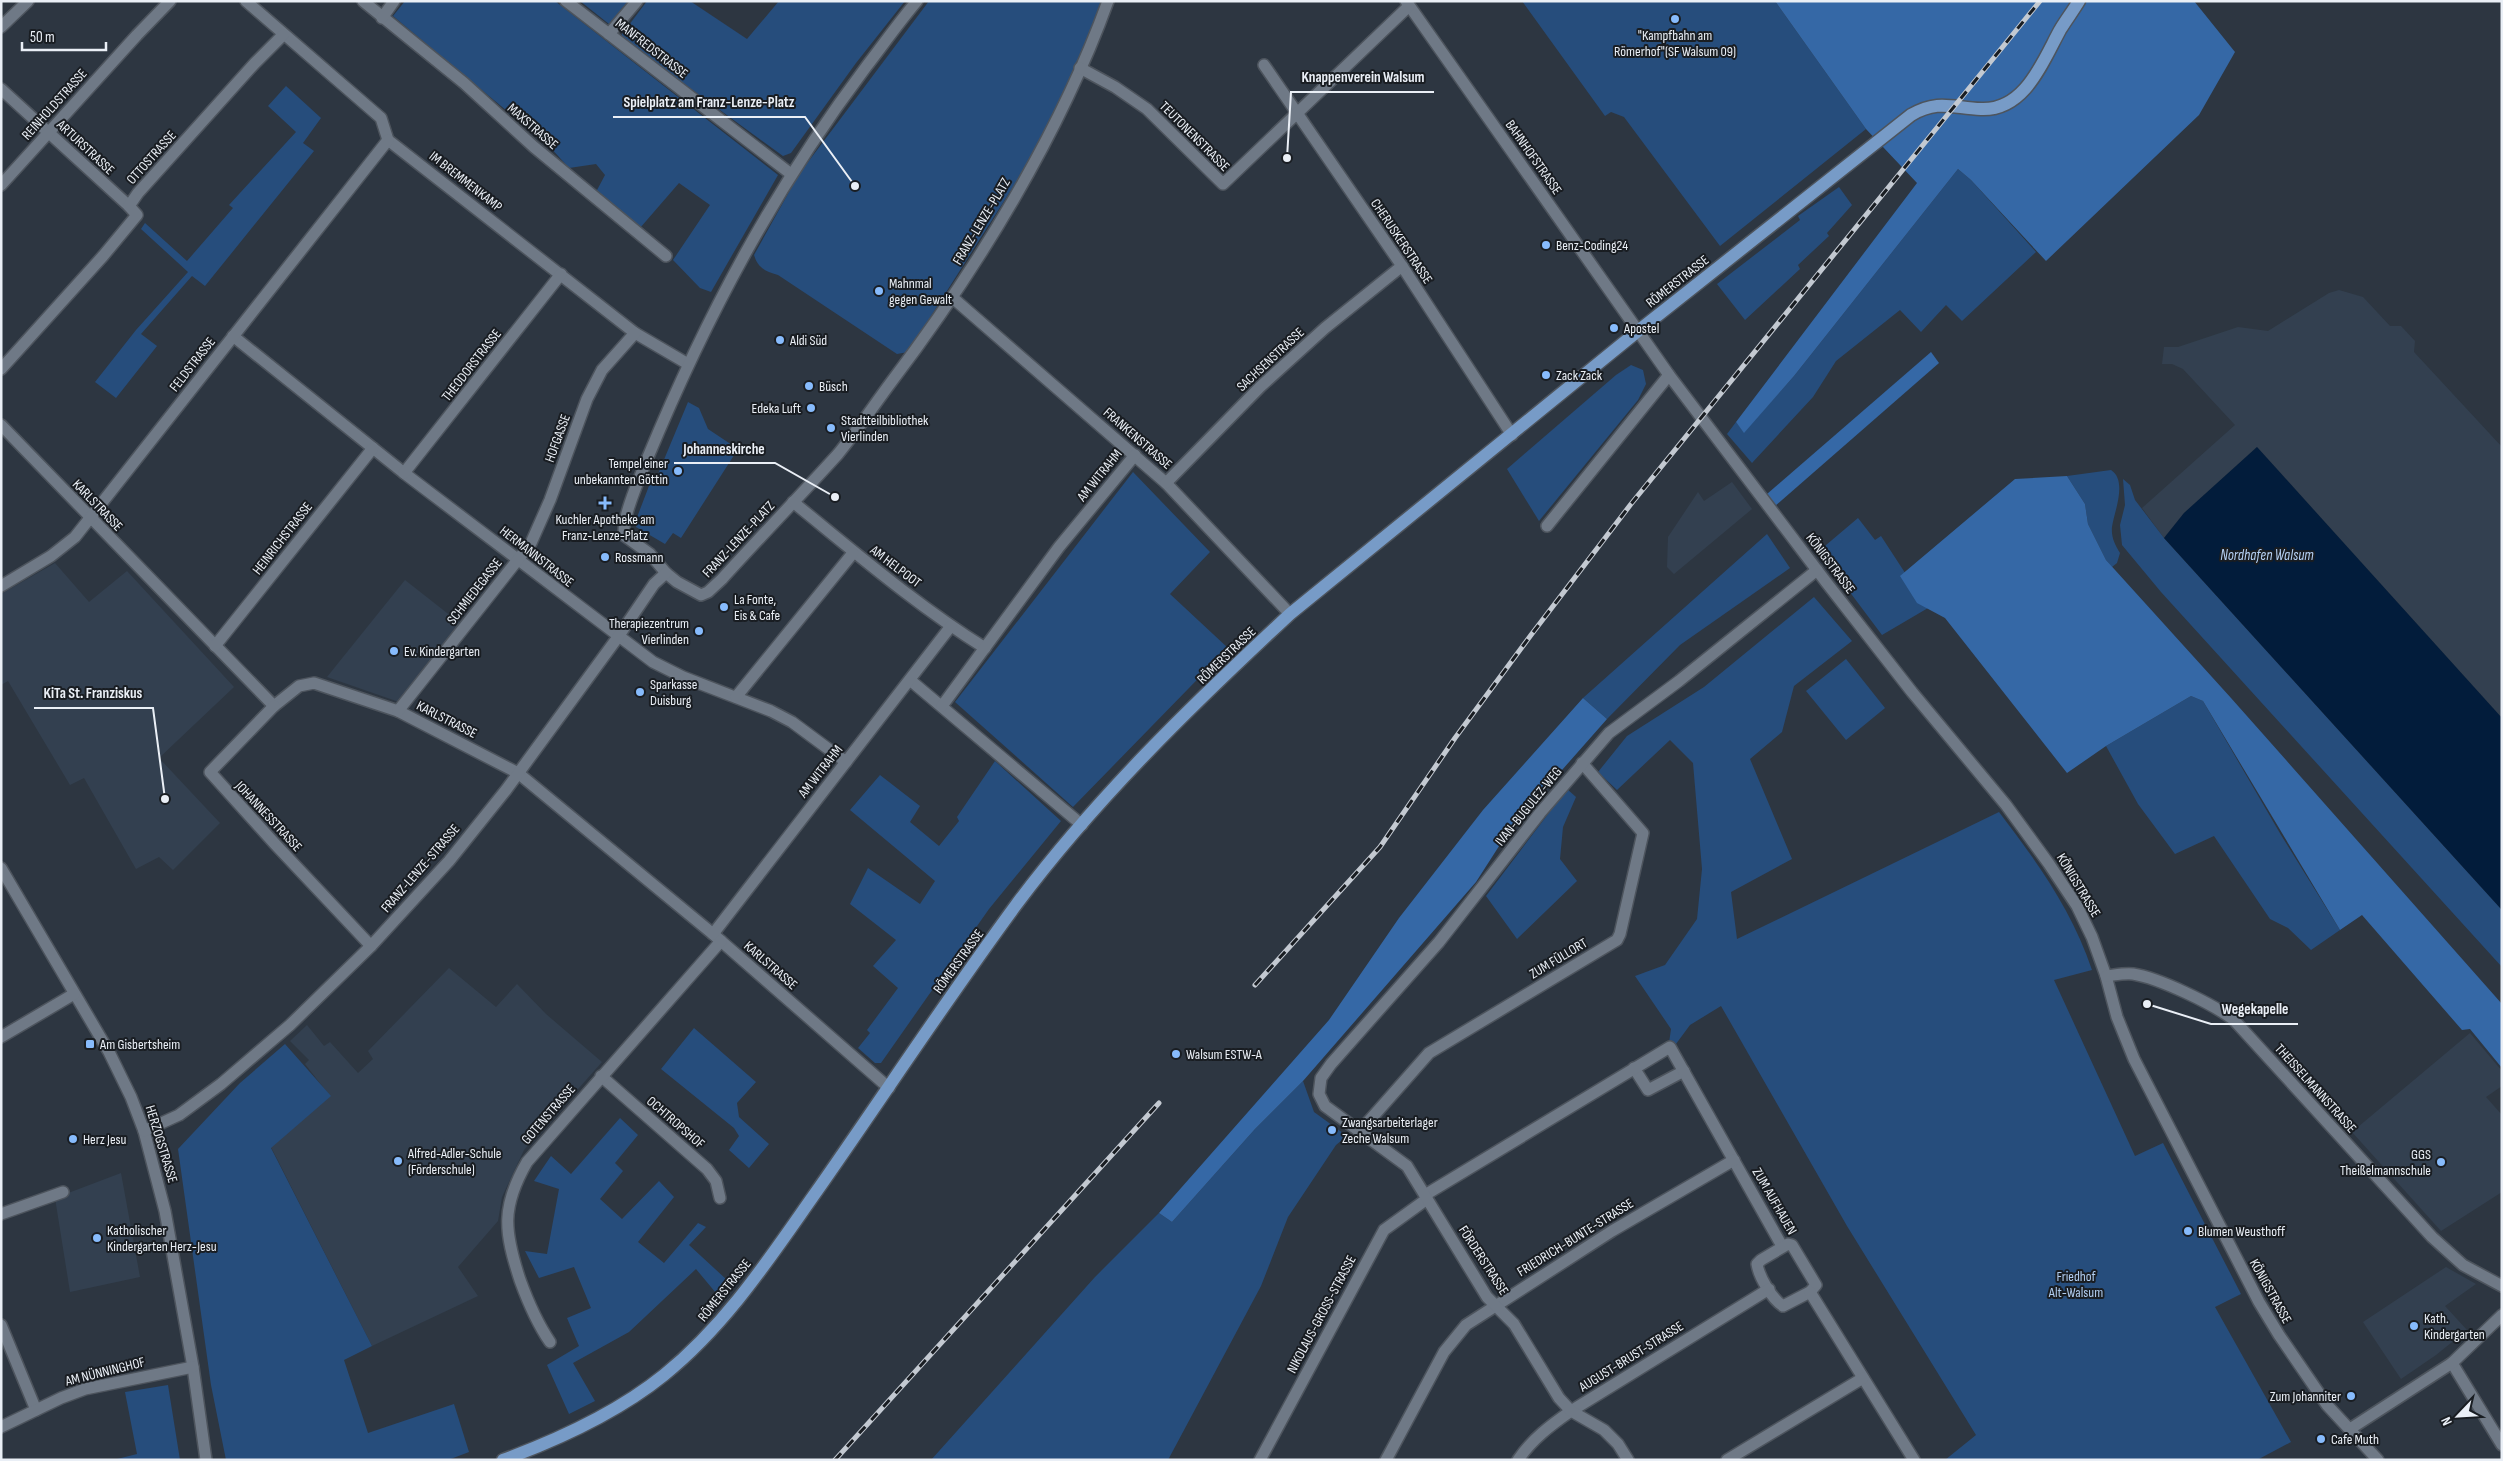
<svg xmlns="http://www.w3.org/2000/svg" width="2503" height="1461" viewBox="0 0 2503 1461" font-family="'Sofia Sans Condensed',sans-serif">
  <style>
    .built { fill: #334050 }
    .green { fill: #264d7c }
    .forest { fill: #3568a6 }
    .water { fill: #021c3b }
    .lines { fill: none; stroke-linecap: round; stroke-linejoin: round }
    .minor-casing { stroke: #4d545d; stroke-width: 14 }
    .major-casing { stroke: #4d545d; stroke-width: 15 }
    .minor { stroke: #6f7986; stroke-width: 11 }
    .major { stroke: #779bc7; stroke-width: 12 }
    .rail-casing { stroke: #c3c9d1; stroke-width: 5 }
    .rail { stroke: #191d22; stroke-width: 3; stroke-dasharray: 9; stroke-linecap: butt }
    .poi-dot { fill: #87bbfc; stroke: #191d22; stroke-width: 2 }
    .labels { text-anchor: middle; stroke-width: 4; stroke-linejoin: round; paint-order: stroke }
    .poi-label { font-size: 14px; fill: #eaeff6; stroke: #191d22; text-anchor: start }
    .street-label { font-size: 14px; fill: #eaeff6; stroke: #191d22 }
    .park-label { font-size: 14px; fill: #b1cdf0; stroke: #191d22 }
    .water-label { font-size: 15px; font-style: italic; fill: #b6d1f4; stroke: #191d22 }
    .leader { fill: none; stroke: #eaeff6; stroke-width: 2 }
    .callout-dot { fill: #eaeff6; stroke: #191d22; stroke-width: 2 }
    .callout-label { font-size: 15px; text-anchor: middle; font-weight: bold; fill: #eaeff6; stroke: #191d22; stroke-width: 4; stroke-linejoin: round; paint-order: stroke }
  </style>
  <rect width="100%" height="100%" fill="#2d3641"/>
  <g class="built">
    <polygon points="2339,290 2363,297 2390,326 2401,326 2415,341 2414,352 2502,447 2502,718 2257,447 2184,513 2164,538 2142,508 2235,425 2183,369 2172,364 2162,364 2164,347 2178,347 2238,327 2268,331 2329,293"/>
    <polygon points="1732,482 1752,509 1674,574 1667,567 1668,537 1698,492 1704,501"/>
    <polygon points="55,563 89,602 127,571 234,687 159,758 220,823 173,870 159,857 136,869 84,778 70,785 8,681 1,685 1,594"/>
    <polygon points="405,580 461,624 399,702 327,677"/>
    <polygon points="449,968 496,1007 517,984 546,1014 602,1062 524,1150 502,1197 498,1221 458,1267 478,1296 372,1346 271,1147 330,1096 305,1064 309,1060 290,1041 307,1025 324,1046 330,1042 358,1073 373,1059 368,1051"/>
    <polygon points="2470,1033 2502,1071 2502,1086 2486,1097 2502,1115 2502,1192 2441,1231 2352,1132"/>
    <polygon points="121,1173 140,1277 70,1292 55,1198"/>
    <polygon points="2446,1267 2476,1284 2445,1306 2467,1330 2436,1355 2401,1379 2363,1322"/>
  </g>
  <g class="green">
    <polygon points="405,1 555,1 778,175 711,292 700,288 673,260 710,205 679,183 640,228 596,192 605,175 596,164 569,168 550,147 393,16"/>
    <polygon points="580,1 628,1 609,24"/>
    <polygon points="647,1 690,1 747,39 779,1 905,1 856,63 791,153 783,156 620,37"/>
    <path d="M929 1H1101L1078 67 1029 162 908 352 897 354 778 275C765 271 758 268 754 255L799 174Z"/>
    <polygon points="1522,1 1775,1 1866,129 1720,246 1624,117 1611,112 1605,116"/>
    <polygon points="286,86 321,118 303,143 314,151 205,286 192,276 141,334 157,346 116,398 95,382 136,330 188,272 141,229 145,223 187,261 233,208 229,205 296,132 268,106"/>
    <polygon points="1958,169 1971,180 2036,252 1962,321 1946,305 1921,332 1900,310 1836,361 1813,397 1752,463 1727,434 1736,422 1744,432 1794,376"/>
    <polygon points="1839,187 1852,205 1827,233 1829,236 1798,265 1800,269 1745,320 1717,284 1800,220 1798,216"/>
    <polygon points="1631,365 1643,370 1646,384 1638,400 1539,521 1507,469 1616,375"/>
    <polygon points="688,402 699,408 708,429 738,449 681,538 673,533 665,544 636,527 636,520 652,478 658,474"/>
    <path d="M2111 470C2128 481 2114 512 2112 527 2111 537 2115 545 2120 553L2117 563 2112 567 2106 560 2088 524 2085 504 2067 476Z"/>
    <polygon points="1133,472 1210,552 1170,594 1228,648 1073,807 955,702"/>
    <polygon points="2123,479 2130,485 2135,500 2164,538 2502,910 2502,967 2161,592 2122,545 2120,525 2125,505"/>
    <polygon points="1858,518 1875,540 1881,536 1928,608 1882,635 1819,551"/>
    <polygon points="1767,534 1790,568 1680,645 1607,719 1583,698"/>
    <path d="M1814 597 1852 641 1794 686 1782 732 1750 759 1792 859 1731 892 1737 939 1999 812C2037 862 2072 910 2092 970L2054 980 2135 1156 2163 1143 2241 1294 2215 1307 2291 1442 2257 1460H1945L1976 1435 1847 1226 1721 1006 1690 1025 1673 1048 1669 1043 1671 1029 1635 976 1665 965 1697 919 1702 869 1693 763 1670 740 1617 790 1598 772 1627 736 1704 687Z"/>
    <polygon points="1846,659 1885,708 1846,740 1806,691"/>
    <polygon points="2191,696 2203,701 2281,835 2340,930 2311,950 2288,928 2270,919 2214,836 2175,854 2138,804 2106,746"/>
    <polygon points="995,761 1061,821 989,909 881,1063 875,1063 858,1048 870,1033 867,1030 898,988 873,966 896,940 850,904 868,868 920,904 935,881 850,810 880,775 920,806 910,822 939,846 959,821 957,817"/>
    <polygon points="1567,789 1576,797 1563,827 1560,859 1577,881 1517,939 1486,896"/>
    <polygon points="694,1028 756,1082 737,1103 739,1117 769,1144 749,1168 729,1150 739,1136 734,1128 661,1069"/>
    <polygon points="285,1044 331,1096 271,1148 372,1346 344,1360 368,1433 454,1404 469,1452 448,1460 226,1460 211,1385 178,1149 240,1083"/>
    <polygon points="1303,1081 1314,1112 1347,1136 1336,1145 1288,1217 1261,1286 1168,1460 931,1460 1095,1277 1159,1213 1172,1222 1255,1129"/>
    <polygon points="620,1118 638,1135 615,1163 623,1171 600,1199 622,1219 659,1181 674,1197 638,1242 664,1263 698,1223 706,1227 689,1245 727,1280 716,1293 696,1269 629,1332 573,1363 595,1401 569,1414 547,1365 579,1346 567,1318 591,1308 574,1267 539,1278 525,1251 547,1254 559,1189 534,1181 551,1156 571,1174"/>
    <polygon points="168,1385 180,1460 113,1460 137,1454 125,1392"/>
  </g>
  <g class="forest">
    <polygon points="1775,1 2194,1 2235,52 2199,115 2046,261 1971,180 1958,169 1794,376 1744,433 1736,422 1917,183 1866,129"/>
    <polygon points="1931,352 1939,363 1775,506 1767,494"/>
    <polygon points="2067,476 2085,504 2088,524 2106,560 2231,698 2502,1004 2502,1068 2470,1029 2462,1030 2362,915 2340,930 2203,701 2191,696 2106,746 2067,773 1945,618 1917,603 1900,576 2015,479"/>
    <polygon points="1583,698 1607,719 1510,829 1476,882 1303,1081 1255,1129 1172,1222 1159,1213 1329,1020 1399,918 1483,810"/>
  </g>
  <polygon class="water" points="2257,447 2502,718 2502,910 2164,538 2184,513"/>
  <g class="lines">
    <g class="minor-casing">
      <g id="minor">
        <polyline points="246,1 381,118 388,140 635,333 688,364"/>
        <polyline points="363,1 464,83 534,147 666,256"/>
        <polyline points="566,1 791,174"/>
        <path d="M917 1C899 22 883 45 866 67 774 189 706 317 648 457 642 472 619 523 625 536L650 554 666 573 677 582 701 595 708 592 722 579C760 537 800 496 838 454 857 431 874 405 892 381 977 269 1060 134 1108 1"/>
        <polyline points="1406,1 1669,375 1826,582 1912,692 2006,805 2049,864 2077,906 2092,937 2106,976 2117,1017 2134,1059 2259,1302 2279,1335 2327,1405 2378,1460"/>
        <polyline points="382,18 394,1"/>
        <polyline points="1,27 28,1"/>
        <polyline points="609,34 637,1"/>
        <polyline points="1264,65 1402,266 1512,435"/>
        <polyline points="1080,68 1115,87 1147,109 1223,184 1409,6"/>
        <polyline points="1,89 129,206"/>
        <polyline points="1,185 137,35 170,1"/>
        <polyline points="953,298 1166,483 1290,614"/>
        <polyline points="233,336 404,473 653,662 683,677 771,711 792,722 846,762"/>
        <polyline points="1,369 103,256 137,215 129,206 138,193 255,63 283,35"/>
        <polyline points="1,425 274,706 299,686 314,683 398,711 518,773 713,934 889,1088"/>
        <polyline points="404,473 561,274"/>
        <polyline points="1166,483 1260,387 1325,328 1402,266"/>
        <path d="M793 502C856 553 916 605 985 648"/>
        <polyline points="1547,526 1669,375"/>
        <polyline points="1,586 51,556 75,537 388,140"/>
        <polyline points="215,646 373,448"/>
        <polyline points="910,680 1082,825"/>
        <polyline points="736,697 853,553"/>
        <polyline points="274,706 210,772 275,844 371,946"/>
        <polyline points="942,706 1059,547 1135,455"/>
        <polyline points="398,711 531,543 550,500 587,399 602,370 635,333"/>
        <polyline points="1,868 109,1052 131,1097 144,1131 165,1211 193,1367 206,1460"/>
        <polyline points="713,934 951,626"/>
        <path d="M2106 976C2115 975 2125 973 2133 974 2159 978 2213 1004 2234 1020L2432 1237 2463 1265 2502 1286"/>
        <polyline points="1,1037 74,994"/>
        <polyline points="1634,1068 1648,1090 1684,1071"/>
        <polyline points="601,1076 707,1169 716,1181 720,1198"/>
        <polyline points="1361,1130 1429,1053 1617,940 1620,934 1643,833 1582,763"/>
        <polyline points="144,1131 179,1115 221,1084 290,1025 371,946 449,861 506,790 618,637 654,584 666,573"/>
        <polyline points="1425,1195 1670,1047 1782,1246"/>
        <polyline points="1,1214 63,1192"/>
        <path d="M1788 1244 1792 1245 1816 1285 1810 1292 1783 1306C1772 1299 1759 1277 1757 1264L1761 1260Z"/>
        <polyline points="1810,1292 1914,1460"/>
        <polyline points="1,1325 36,1410"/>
        <path d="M550 1342C537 1323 528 1302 520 1280 504 1231 501 1207 527 1162L721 941"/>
        <polyline points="2452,1363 2502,1445"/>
        <polyline points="1,1427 61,1398 85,1389 193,1367"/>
        <polyline points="2350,1429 2452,1363 2502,1315"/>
        <polyline points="1260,1460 1384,1230 1427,1199"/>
        <polyline points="1386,1460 1444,1352 1466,1325 1612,1231 1734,1160"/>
        <path d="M1518 1460C1532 1439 1551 1425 1571 1411L1769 1289"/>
        <polyline points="1628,1460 1618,1444 1604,1430 1571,1411 1559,1398 1514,1324 1487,1297 1407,1166 1325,1106 1319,1094 1321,1078 1331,1064 1439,942 1540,813 1609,733 1679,681 1817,570"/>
        <polyline points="1727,1460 1863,1378"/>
      </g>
    </g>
    <g class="major-casing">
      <path id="major" d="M503 1460C560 1439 617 1413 664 1375 726 1325 769 1259 814 1195 882 1098 946 1000 1016 905 1095 799 1193 704 1290 614L1638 331 1911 115C1938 99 1953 108 1981 109 2025 111 2043 61 2060 30 2066 20 2073 11 2079 1"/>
    </g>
    <use href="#minor" class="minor"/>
    <use href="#major" class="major"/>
    <g class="rail-casing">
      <g id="rail">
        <polyline points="1255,985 1380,847 1455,738 1531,635 1631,504 2040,1"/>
        <polyline points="835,1460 1159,1103"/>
      </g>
    </g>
    <use href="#rail" class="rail"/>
  </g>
  <g class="poi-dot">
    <circle cx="1675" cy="19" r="5"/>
    <circle cx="1546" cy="245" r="5"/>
    <circle cx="879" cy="291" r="5"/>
    <circle cx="1614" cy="328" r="5"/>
    <circle cx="780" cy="340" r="5"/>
    <circle cx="1546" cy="375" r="5"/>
    <circle cx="809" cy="386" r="5"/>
    <circle cx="811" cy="408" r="5"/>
    <circle cx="831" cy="428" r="5"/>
    <circle cx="678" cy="471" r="5"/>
    <path d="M602.5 495.5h5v5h5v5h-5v5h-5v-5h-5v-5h5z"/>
    <circle cx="605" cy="557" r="5"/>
    <circle cx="724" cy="607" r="5"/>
    <circle cx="699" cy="631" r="5"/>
    <circle cx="394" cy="651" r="5"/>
    <circle cx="640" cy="692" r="5"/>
    <rect x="85" y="1039" width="10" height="10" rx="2.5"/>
    <circle cx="1176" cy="1054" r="5"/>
    <circle cx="1332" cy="1130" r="5"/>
    <circle cx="73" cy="1139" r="5"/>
    <circle cx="398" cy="1161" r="5"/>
    <circle cx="2441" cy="1162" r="5"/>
    <circle cx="2188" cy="1231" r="5"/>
    <circle cx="97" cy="1238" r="5"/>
    <circle cx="2414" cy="1326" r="5"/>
    <circle cx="2351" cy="1396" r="5"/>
    <circle cx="2321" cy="1439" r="5"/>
  </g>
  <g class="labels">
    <g class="poi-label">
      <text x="1675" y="40" text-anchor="middle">"Kampfbahn am<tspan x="1675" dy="16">Römerhof"(SF Walsum 09)</tspan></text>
      <text x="1556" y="250">Benz-Coding24</text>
      <text x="889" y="288">Mahnmal<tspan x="889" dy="16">gegen Gewalt</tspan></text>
      <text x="1624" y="333">Apostel</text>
      <text x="790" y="345">Aldi Süd</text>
      <text x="1556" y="380">Zack Zack</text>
      <text x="819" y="391">Büsch</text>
      <text x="801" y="413" text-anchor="end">Edeka Luft</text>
      <text x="841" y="425">Stadtteilbibliothek<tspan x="841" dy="16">Vierlinden</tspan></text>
      <text x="668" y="468" text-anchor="end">Tempel einer<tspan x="668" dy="16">unbekannten Göttin</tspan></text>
      <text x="605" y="524" text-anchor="middle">Kuchler Apotheke am<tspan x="605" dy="16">Franz-Lenze-Platz</tspan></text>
      <text x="615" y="562">Rossmann</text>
      <text x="734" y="604">La Fonte,<tspan x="734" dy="16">Eis &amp; Cafe</tspan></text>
      <text x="689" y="628" text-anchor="end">Therapiezentrum<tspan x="689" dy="16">Vierlinden</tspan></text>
      <text x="404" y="656">Ev. Kindergarten</text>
      <text x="650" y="689">Sparkasse<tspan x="650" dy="16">Duisburg</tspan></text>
      <text x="100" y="1049">Am Gisbertsheim</text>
      <text x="1186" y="1059">Walsum ESTW-A</text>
      <text x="1342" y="1127">Zwangsarbeiterlager<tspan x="1342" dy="16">Zeche Walsum</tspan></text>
      <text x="83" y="1144">Herz Jesu</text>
      <text x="408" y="1158">Alfred-Adler-Schule<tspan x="408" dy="16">(Förderschule)</tspan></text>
      <text x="2431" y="1159" text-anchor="end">GGS<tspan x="2431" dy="16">Theißelmannschule</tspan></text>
      <text x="107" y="1235">Katholischer<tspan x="107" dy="16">Kindergarten Herz-Jesu</tspan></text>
      <text x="2198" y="1236">Blumen Weusthoff</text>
      <text x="2424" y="1323">Kath.<tspan x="2424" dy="16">Kindergarten</tspan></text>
      <text x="2341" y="1401" text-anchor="end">Zum Johanniter</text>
      <text x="2331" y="1444">Cafe Muth</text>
    </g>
    <g class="street-label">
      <text transform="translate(652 48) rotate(38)" y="5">MANFREDSTRASSE</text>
      <text transform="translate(54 104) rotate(-48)" y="5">REINHOLDSTRASSE</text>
      <text transform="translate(533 126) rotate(41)" y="5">MAXSTRASSE</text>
      <text transform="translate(1195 136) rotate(45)" y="5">TEUTONENSTRASSE</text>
      <text transform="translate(86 147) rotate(43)" y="5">ARTURSTRASSE</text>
      <text transform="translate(151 157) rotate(-48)" y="5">OTTOSTRASSE</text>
      <text transform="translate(1534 157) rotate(55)" y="5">BAHNHOFSTRASSE</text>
      <text transform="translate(466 181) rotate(38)" y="5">IM BREMMENKAMP</text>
      <text transform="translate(981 221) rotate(-59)" y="5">FRANZ-LENZE-PLATZ</text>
      <text transform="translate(1402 241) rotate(56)" y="5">CHERUSKERSTRASSE</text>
      <text transform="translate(1677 281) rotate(-38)" y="5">RÖMERSTRASSE</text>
      <text transform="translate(1270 359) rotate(-43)" y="5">SACHSENSTRASSE</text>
      <text transform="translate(192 364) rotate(-52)" y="5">FELDSTRASSE</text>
      <text transform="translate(471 365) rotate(-52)" y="5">THEODORSTRASSE</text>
      <text transform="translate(557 438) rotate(-70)" y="5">HOFGASSE</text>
      <text transform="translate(1138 438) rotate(41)" y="5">FRANKENSTRASSE</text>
      <text transform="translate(1099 475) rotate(-51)" y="5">AM WITRAHM</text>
      <text transform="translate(98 505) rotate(46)" y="5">KARLSTRASSE</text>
      <text transform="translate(282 538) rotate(-52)" y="5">HEINRICHSTRASSE</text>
      <text transform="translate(738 539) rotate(-47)" y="5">FRANZ-LENZE-PLATZ</text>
      <text transform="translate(537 556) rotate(38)" y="5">HERMANNSTRASSE</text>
      <text transform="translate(1831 563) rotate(53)" y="5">KÖNIGSTRASSE</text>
      <text transform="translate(896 566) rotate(37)" y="5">AM HELPOOT</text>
      <text transform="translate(474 591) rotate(-52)" y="5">SCHMIEDEGASSE</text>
      <text transform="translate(1226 655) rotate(-44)" y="5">RÖMERSTRASSE</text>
      <text transform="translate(447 719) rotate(27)" y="5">KARLSTRASSE</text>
      <text transform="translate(820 771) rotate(-52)" y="5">AM WITRAHM</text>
      <text transform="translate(1528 806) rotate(-51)" y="5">IVAN-BUGULEZ-WEG</text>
      <text transform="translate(269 816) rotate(47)" y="5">JOHANNESSTRASSE</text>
      <text transform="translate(420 868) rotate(-49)" y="5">FRANZ-LENZE-STRASSE</text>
      <text transform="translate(2079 885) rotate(59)" y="5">KÖNIGSTRASSE</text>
      <text transform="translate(1558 958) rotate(-31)" y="5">ZUM FÜLLORT</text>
      <text transform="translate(958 961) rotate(-54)" y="5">RÖMERSTRASSE</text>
      <text transform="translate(771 965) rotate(41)" y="5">KARLSTRASSE</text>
      <text transform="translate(2316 1088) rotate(48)" y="5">THEISSELMANNSTRASSE</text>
      <text transform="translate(548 1114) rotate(-49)" y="5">GOTENSTRASSE</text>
      <text transform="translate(676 1122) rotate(41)" y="5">OCHTROPSHOF</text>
      <text transform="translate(162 1144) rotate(73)" y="5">HERZOGSTRASSE</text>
      <text transform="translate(1775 1201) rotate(60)" y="5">ZUM AUFHAUEN</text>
      <text transform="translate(1575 1237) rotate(-32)" y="5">FRIEDRICH-BUNTE-STRASSE</text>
      <text transform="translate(1484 1260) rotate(57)" y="5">FÖRDERSTRASSE</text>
      <text transform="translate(724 1290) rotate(-51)" y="5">RÖMERSTRASSE</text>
      <text transform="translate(2271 1291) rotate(61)" y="5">KÖNIGSTRASSE</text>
      <text transform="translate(1321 1314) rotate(-62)" y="5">NIKOLAUS-GROSS-STRASSE</text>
      <text transform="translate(1631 1356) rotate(-32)" y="5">AUGUST-BRUST-STRASSE</text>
      <text transform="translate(105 1371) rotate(-14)" y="5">AM NÜNNINGHOF</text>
    </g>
    <g class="park-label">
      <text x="2076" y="1281">Friedhof<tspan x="2076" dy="16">Alt-Walsum</tspan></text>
    </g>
    <g class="water-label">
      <text x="2267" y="560">Nordhafen Walsum</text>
    </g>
  </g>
  <path class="leader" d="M1287 158L1291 92H1434M855 186L805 117H613M835 497L775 463H674M165 799L153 708H34M2147 1004L2211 1024H2298"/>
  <g class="callout-dot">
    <circle cx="1287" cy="158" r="5"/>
    <circle cx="855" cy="186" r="5"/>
    <circle cx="835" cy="497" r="5"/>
    <circle cx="165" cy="799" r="5"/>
    <circle cx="2147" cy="1004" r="5"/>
  </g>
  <g class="callout-label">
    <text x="1363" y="82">Knappenverein Walsum</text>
    <text x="709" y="107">Spielplatz am Franz-Lenze-Platz</text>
    <text x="724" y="454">Johanneskirche</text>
    <text x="93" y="698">KiTa St. Franziskus</text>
    <text x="2255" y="1014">Wegekapelle</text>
  </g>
  <rect width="2503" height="1461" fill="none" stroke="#eaeff6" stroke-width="5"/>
  <g transform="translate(2458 1416) rotate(245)" stroke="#191d22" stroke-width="4" paint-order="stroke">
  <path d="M0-4L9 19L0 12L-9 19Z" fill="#eaeff6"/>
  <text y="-8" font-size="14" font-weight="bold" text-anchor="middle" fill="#eaeff6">N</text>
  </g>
  <path d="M22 42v8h84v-8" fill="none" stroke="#eaeff6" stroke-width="2.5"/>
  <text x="30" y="42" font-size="15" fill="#eaeff6" stroke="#191d22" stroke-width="4" paint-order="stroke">50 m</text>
</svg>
